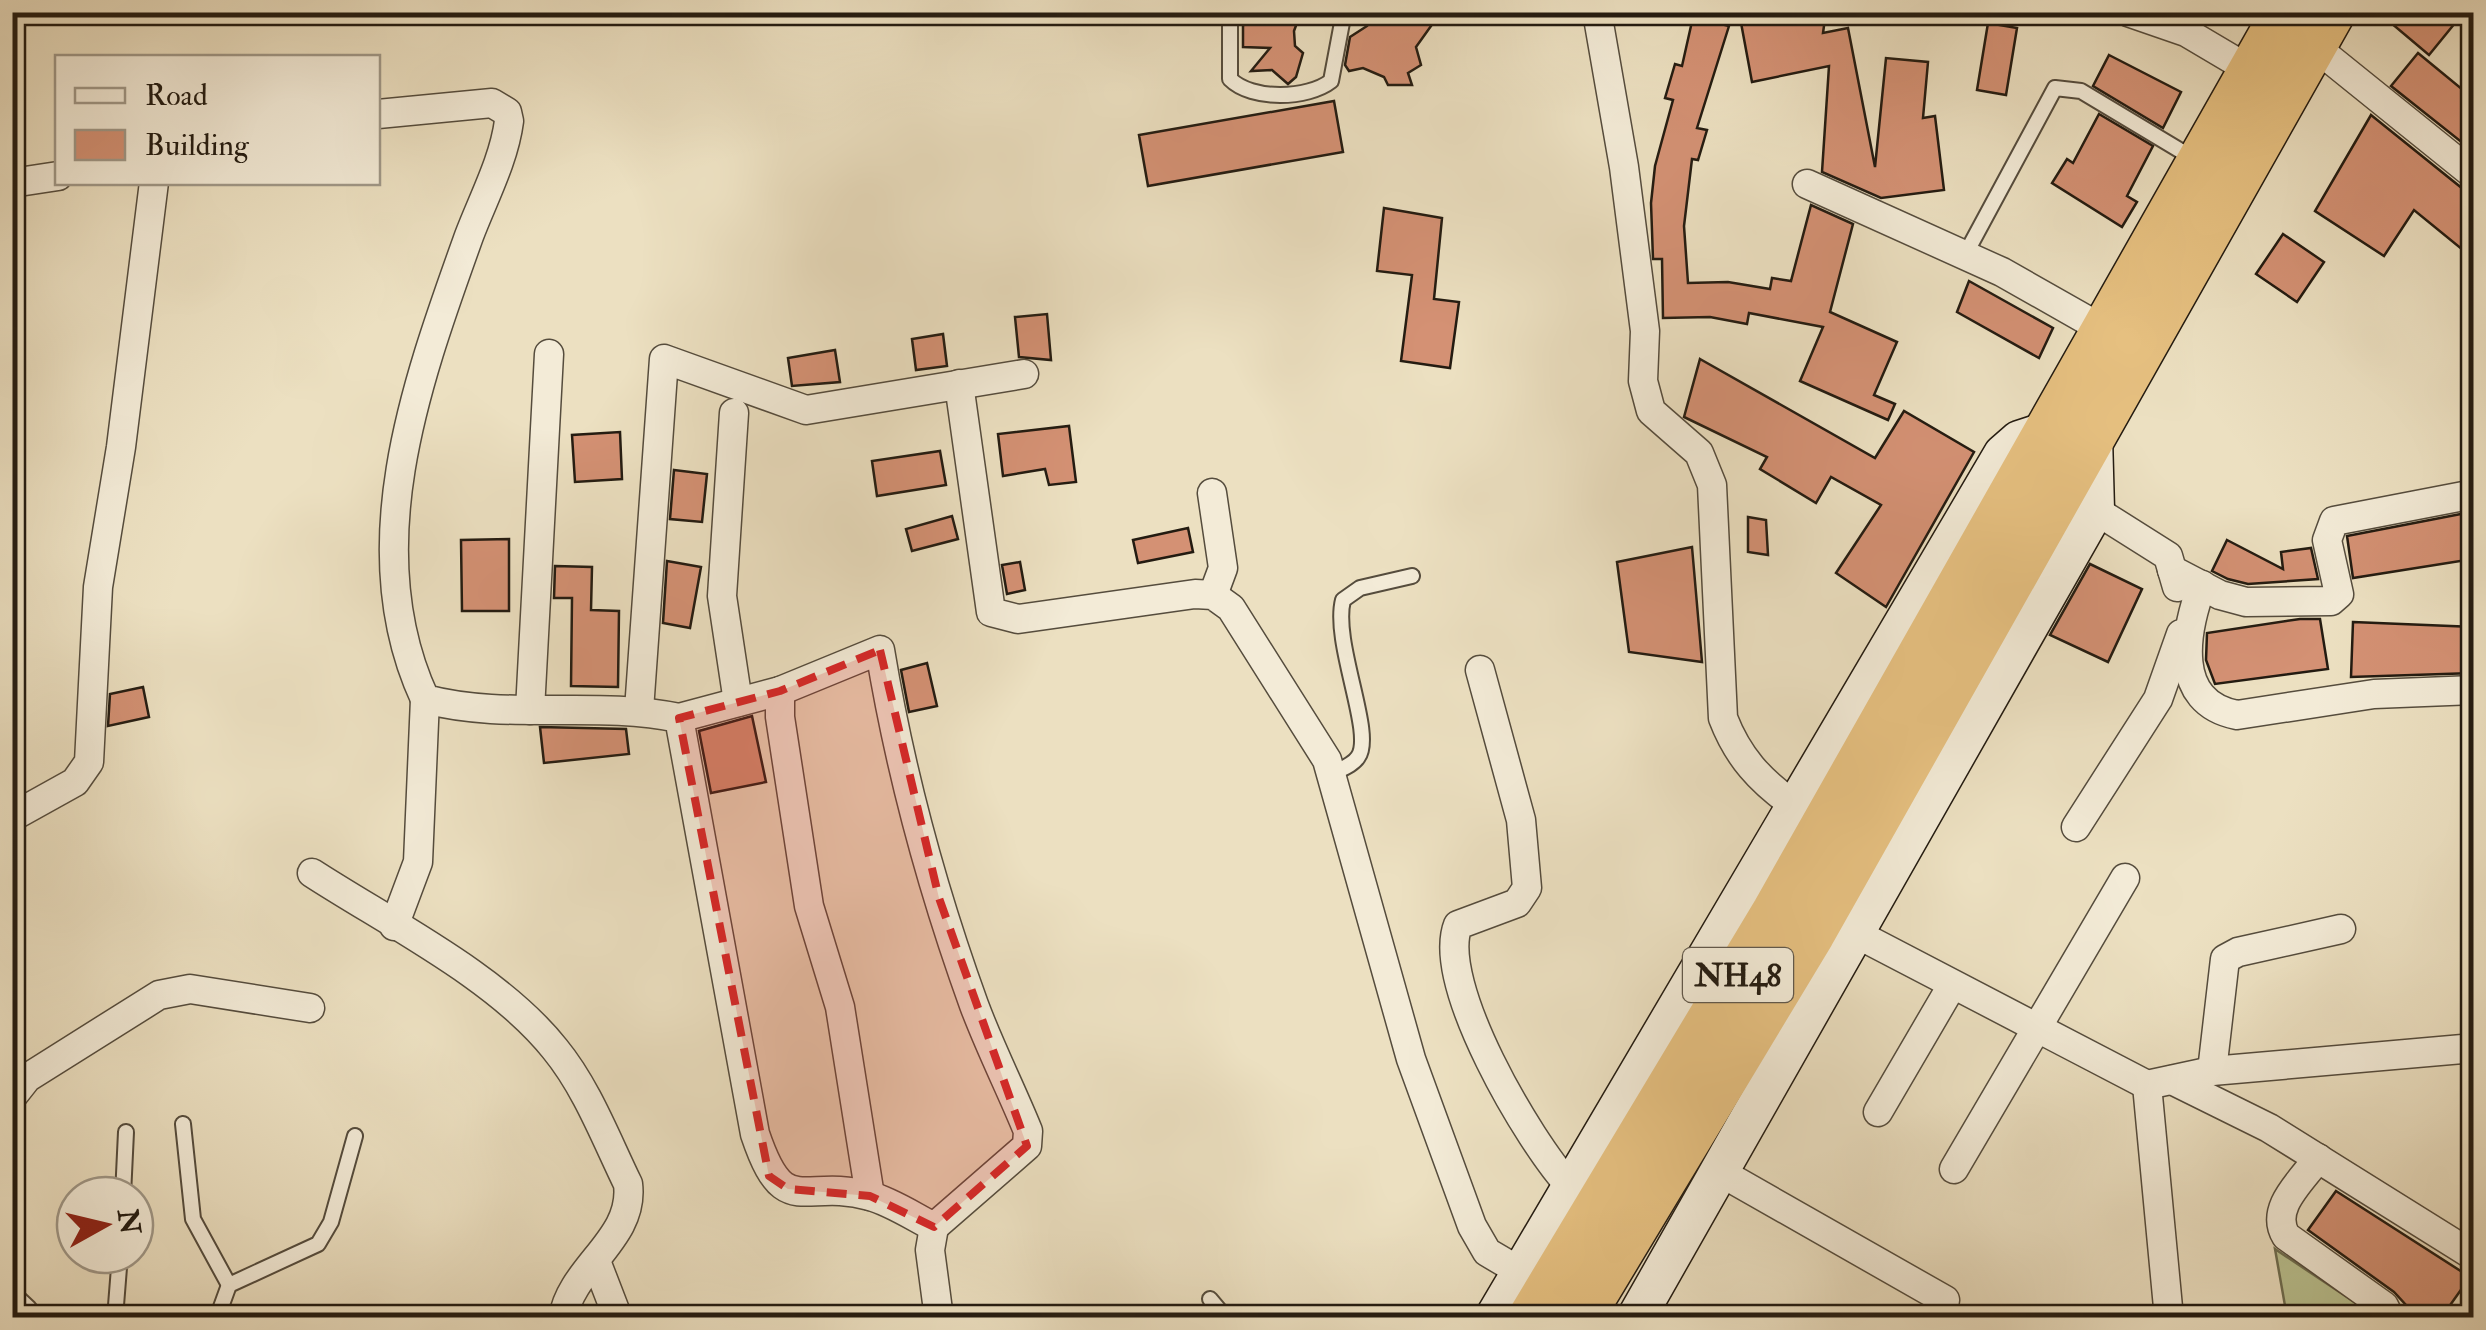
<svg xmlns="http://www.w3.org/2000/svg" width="2486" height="1330" viewBox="0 0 2486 1330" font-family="'IM FELL Double Pica',serif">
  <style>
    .green { fill: #bac291; stroke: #6e6e51; stroke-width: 2.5 }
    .building { fill: #d49174; stroke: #231b11; stroke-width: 2.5 }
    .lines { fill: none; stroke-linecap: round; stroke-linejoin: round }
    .lane-casing { stroke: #554c3d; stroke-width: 18 }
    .street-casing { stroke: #554c3d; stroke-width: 31 }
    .secondary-casing { stroke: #231b11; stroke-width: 41 }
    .highway-casing { stroke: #231b11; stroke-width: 51 }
    .lane { stroke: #f3ebd7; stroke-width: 14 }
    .street { stroke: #f3ebd7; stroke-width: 28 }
    .secondary { stroke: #f3ebd7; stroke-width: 38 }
    .highway { stroke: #e6c080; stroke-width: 48 }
    .marked { fill: #d62828; fill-opacity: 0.2; stroke: #d62828; stroke-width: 8; stroke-dasharray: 20 12; stroke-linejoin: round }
    .labels { text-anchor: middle; stroke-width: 8; stroke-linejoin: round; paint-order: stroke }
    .shield { fill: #f3ebd7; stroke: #61594c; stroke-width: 2.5 }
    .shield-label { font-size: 32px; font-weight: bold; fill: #231b11 }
  </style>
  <rect width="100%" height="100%" fill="#ece0c1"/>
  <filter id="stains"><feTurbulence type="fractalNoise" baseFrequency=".002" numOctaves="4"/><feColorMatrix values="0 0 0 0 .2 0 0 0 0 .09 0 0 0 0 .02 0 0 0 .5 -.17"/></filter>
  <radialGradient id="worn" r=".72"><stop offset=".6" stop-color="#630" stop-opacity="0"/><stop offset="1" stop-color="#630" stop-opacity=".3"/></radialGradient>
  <polygon class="green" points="2275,1249 2377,1317 2287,1317"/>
  <g class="building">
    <polygon points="1254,12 1301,12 1294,31 1295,46 1303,53 1296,77 1288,84 1272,70 1251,71 1270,48 1243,47 1243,26"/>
    <polygon points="1364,12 1441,12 1416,47 1421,65 1408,73 1412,85 1388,85 1384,77 1363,68 1349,71 1345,65 1350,37 1367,26"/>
    <polygon points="1739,12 1826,12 1823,33 1848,28 1875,167 1886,58 1928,62 1923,118 1935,116 1944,190 1881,198 1822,172 1829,66 1752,82"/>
    <polygon points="2378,12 2464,12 2429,55"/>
    <polygon points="1693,17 1729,26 1697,128 1707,130 1698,160 1692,159 1684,226 1688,283 1728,282 1770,289 1772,278 1791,281 1811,205 1853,224 1830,312 1897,342 1874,395 1895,404 1888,420 1800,381 1823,327 1749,313 1747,324 1710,317 1663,318 1662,259 1653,259 1651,203 1655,166 1673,100 1665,98 1675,64 1682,66"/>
    <polygon points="1988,23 2017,28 2006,95 1977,90"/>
    <polygon points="2418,53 2474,99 2474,152 2391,86"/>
    <polygon points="2109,55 2181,92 2163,128 2093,86"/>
    <polygon points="1334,101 1343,152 1148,186 1139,135"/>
    <polygon points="2099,114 2153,146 2127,196 2137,202 2122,227 2052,183 2067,159 2073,163"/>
    <polygon points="2371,115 2463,189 2474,192 2474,259 2414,210 2384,256 2315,211"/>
    <polygon points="1384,208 1442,218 1434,299 1459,302 1450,368 1401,361 1412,275 1377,271"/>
    <polygon points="2283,234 2324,262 2297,302 2256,274"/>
    <polygon points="1969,281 2053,328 2039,358 1957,312"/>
    <polygon points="1047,314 1051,360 1019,357 1015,317"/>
    <polygon points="943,334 947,366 916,370 912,339"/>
    <polygon points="835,350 840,382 792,386 788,358"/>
    <polygon points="1700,359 1875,458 1904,411 1974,452 1886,607 1836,573 1881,505 1831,477 1816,503 1760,469 1767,457 1684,417"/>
    <polygon points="1069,426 1076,482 1049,485 1045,469 1003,476 998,434"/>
    <polygon points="620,432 622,479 575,482 572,435"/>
    <polygon points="940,451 946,485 877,496 872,461"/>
    <polygon points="674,470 707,474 702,522 670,519"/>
    <polygon points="2466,513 2473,559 2353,578 2347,536"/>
    <polygon points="952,516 958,539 912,551 906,529"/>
    <polygon points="1748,517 1766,520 1768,555 1748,552"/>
    <polygon points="1188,528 1193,552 1138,563 1133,540"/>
    <polygon points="509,539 509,611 462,611 461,540"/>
    <polygon points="2227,540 2283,569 2281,552 2311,548 2318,579 2248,584 2228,579 2212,571"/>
    <polygon points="1692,547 1702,662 1629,652 1617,562"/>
    <polygon points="667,561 701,567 690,628 663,623"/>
    <polygon points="1020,562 1025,590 1007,594 1002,565"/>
    <polygon points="2090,564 2142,589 2108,662 2050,635"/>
    <polygon points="555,566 592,567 591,610 619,611 618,687 571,686 572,598 554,598"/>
    <polygon points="2300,619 2320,619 2328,669 2215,684 2206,660 2207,633"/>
    <polygon points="2353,622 2474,627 2474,673 2351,677"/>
    <polygon points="927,663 937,706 909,712 901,670"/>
    <polygon points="143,687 149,717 108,726 110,694"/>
    <polygon points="752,716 766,782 711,793 699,731"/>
    <polygon points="540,727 626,729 629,754 544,763"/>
    <polygon points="2336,1191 2470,1277 2441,1318 2418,1318 2394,1292 2308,1230"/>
  </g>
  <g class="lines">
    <g class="lane-casing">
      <g id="lane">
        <path d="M1230 12V79C1252 101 1308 99 1331 81L1344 12"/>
        <polyline points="1965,255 2055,88 2081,91 2196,160"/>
        <path d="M1332 774C1341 769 1353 765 1358 757 1375 734 1332 643 1343 600L1360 588 1412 576"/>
        <polyline points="183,1124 193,1219 229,1285"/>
        <polyline points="123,1195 126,1132"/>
        <polyline points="12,1292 29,1308 31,1318"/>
        <polyline points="1210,1299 1226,1318"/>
        <polyline points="115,1318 120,1255"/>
        <polyline points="217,1318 229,1285 318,1244 331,1222 355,1136"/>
      </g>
    </g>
    <g class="street-casing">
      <g id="street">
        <path d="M1597 12 1624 167 1645 331 1643 381 1651 411 1699 453 1712 485 1723 718C1738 757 1760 781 1794 805"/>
        <polyline points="2128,12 2186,32 2262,77"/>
        <polyline points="2314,46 2474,175"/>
        <path d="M378 114 492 103 507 112 509 121C504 160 483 199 469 236 417 381 355 549 425 699 508 721 595 700 679 718L755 1134C785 1223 802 1177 870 1196 892 1202 914 1217 934 1227L1027 1146 1028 1131C1011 1089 990 1048 974 1005 932 889 900 771 880 650L780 691 679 718"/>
        <polyline points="12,183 58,176"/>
        <polyline points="1807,184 2002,272 2106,331"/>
        <polyline points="959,384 991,612 1018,619 1195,594 1213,595 1231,608 1327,760 1411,1059 1472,1226 1487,1252 1521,1272"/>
        <polyline points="734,413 722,596 738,702"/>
        <polyline points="1212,493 1223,568 1213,595"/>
        <polyline points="2095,510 2168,556 2177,587"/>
        <polyline points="2172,570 2220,595 2246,602 2331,601 2339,594 2327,540 2334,521 2474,494"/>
        <path d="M2202 585C2185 631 2171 702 2237 715L2374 694 2474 690"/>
        <path d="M1480 670 1521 820 1527 888 1517 903 1458 925C1435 983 1529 1142 1570 1186"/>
        <polyline points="780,691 780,717 809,906 840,1007 870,1196"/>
        <polyline points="530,710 549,354"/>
        <polyline points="639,710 664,359 806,410 1024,374"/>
        <polyline points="12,817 75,782 89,762 98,587 121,447 154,182"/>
        <polyline points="2076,827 2158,699 2181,634"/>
        <path d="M312 873C389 923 498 977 555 1049 587 1088 606 1139 628 1184 635 1239 571 1267 563 1318"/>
        <polyline points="394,926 418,862 425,699"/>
        <polyline points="1857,934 2147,1085 2212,1071 2474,1048"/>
        <polyline points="2212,1071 2225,959 2238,952 2341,929"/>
        <polyline points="2172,1080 2269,1128 2474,1256"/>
        <polyline points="2147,1085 2169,1318"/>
        <polyline points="12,1097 27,1078 159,995 190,989 310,1008"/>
        <polyline points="1878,1112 1951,987"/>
        <path d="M2318 1158C2302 1181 2269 1208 2286 1236L2384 1306 2390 1318"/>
        <polyline points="1954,1169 2125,878"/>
        <polyline points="1720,1172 1945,1300"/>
        <polyline points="934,1227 930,1250 939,1318"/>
        <polyline points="596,1261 618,1318"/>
      </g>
    </g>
    <g class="secondary-casing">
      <g id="secondary">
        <polyline points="1494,1318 2003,454 2019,440 2050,430"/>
        <polyline points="1636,1318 2095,510 2093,436"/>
      </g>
    </g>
    <g class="highway-casing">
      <g id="highway">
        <polyline points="1532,1318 1776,912 2286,12"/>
        <polyline points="1579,1318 1811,933 2331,12"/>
      </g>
    </g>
    <use href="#lane" class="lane"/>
    <use href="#street" class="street"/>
    <use href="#secondary" class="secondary"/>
    <use href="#highway" class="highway"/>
  </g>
  <path class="marked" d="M880 650 939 898 1027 1146 934 1227 870 1196 788 1189 769 1176 679 718 780 691Z"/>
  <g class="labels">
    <rect class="shield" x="1683" y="948" width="110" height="54" rx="8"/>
    <g class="shield-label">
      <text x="1738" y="986">NH48</text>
    </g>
  </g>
  <rect width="2486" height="1330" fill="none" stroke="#ece0c1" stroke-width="50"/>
  <rect x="15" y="15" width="2456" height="1300" fill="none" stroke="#231b11" stroke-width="5"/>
  <rect x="25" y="25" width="2436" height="1280" fill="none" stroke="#231b11" stroke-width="2.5"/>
  <rect x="55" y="55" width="325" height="130" fill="#f3ebd7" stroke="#a09888" stroke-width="2.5"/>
  <rect x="75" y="88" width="50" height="15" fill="#f3ebd7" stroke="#a09888" stroke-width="2.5"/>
  <text x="145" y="105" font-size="30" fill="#231b11">Road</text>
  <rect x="75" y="130" width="50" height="30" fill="#d49174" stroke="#a09888" stroke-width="2.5"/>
  <text x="145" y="155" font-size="30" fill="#231b11">Building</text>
  <g transform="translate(105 1225) rotate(82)"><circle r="48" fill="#f3ebd7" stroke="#a09888" stroke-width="2.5"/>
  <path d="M0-8L18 38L0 25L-18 38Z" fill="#8f2418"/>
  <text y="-15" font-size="28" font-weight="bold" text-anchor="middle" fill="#231b11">N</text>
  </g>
  <rect width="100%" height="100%" filter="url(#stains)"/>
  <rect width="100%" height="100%" fill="url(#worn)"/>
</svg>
